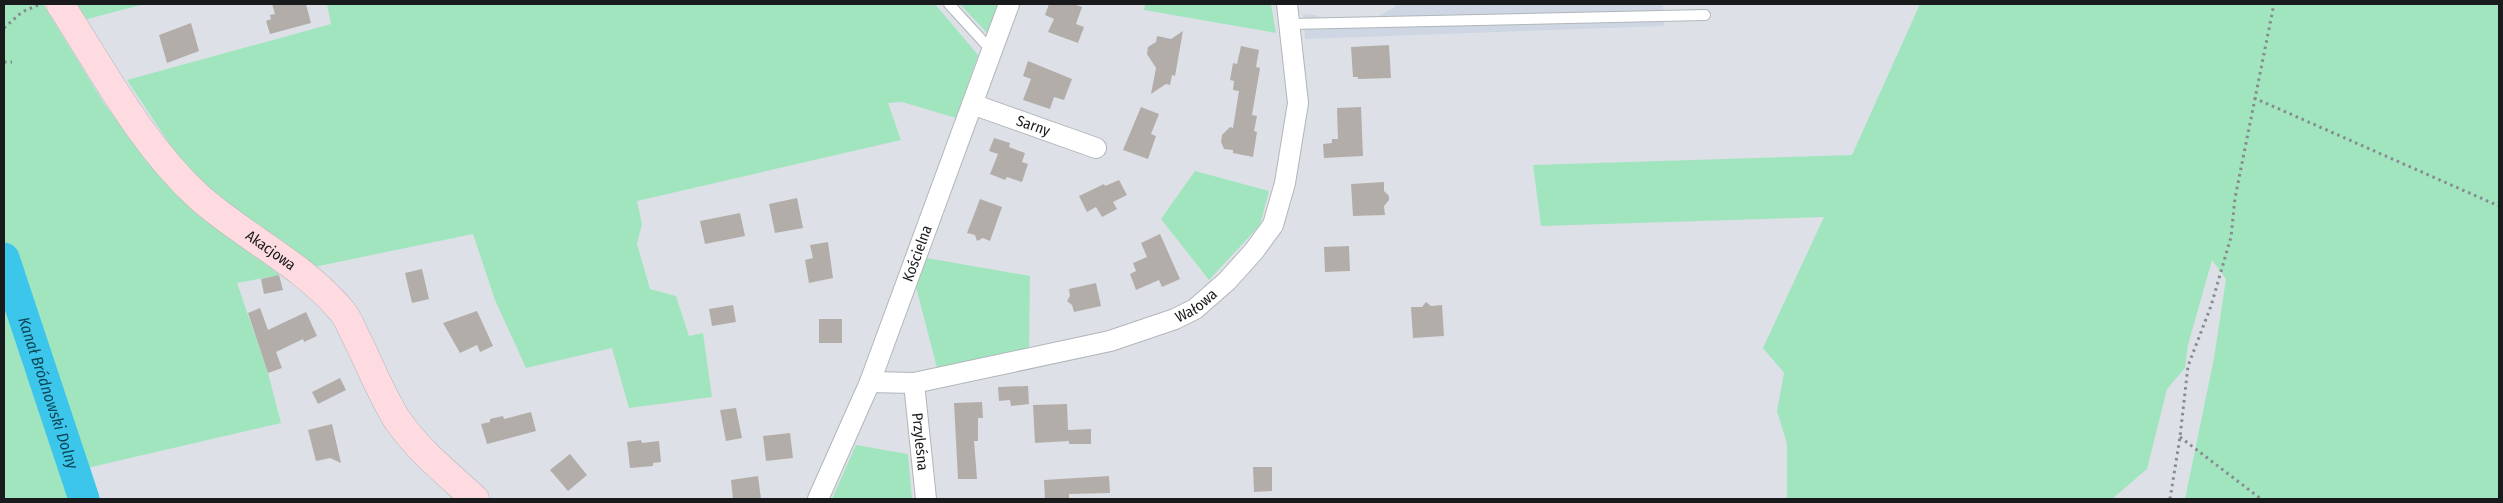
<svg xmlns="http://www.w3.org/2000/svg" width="2503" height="503" viewBox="0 0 2503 503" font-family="'Fira Sans Condensed',sans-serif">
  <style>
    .built { fill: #cdd6e2 }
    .green { fill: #a1e5be }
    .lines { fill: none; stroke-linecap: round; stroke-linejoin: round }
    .river { stroke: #3dc6eb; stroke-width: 31 }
    .building { fill: #b3ada9 }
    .lane-casing { stroke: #b1b6bb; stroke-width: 12 }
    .street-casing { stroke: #b1b6bb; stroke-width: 22 }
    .secondary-casing { stroke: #b1b6bb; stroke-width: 29 }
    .path { stroke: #878a8e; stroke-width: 3; stroke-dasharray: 2.5 4; stroke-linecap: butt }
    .lane { stroke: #fff; stroke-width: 10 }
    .street { stroke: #fff; stroke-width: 20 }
    .secondary { stroke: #fddbe0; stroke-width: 28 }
    .labels { text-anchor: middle; stroke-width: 4.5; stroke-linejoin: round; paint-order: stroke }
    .street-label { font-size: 15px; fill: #181a1c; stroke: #dde1e7 }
    .water-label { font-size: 16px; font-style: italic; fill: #0b4655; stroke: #dde1e7 }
  </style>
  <rect width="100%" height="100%" fill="#dde1e7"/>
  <polygon class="built" points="1396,4 1663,4 1664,26 1305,39 1303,14 1316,15 1323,19 1378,16 1395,7"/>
  <g class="green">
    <polygon points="4,4 43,4 105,105 152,166 196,214 280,275 237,283 268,373 281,423 83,469 93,499 4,499"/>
    <polygon points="74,4 144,4 84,20"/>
    <polygon points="327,4 935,4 978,55 956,118 902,102 888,103 901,140 637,201 642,224 637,244 650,289 676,296 689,336 703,333 712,397 629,408 612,348 526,368 495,300 473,234 314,267 207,189 171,146 127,80 331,24"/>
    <polygon points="960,4 999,4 987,33"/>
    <polygon points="1145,4 1271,4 1276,33 1144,10"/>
    <polygon points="1920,4 2499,4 2499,499 2185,499 2214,358 2226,279 2212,260 2188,345 2185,368 2167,389 2147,469 2112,499 1787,499 1787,444 1777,411 1784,373 1763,348 1824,217 1541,226 1533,165 1852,155"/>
    <polygon points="1195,171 1269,191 1260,225 1209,280 1161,219"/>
    <polygon points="927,258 1030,276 1029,351 937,368 916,287"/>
    <polygon points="856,445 908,454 912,499 832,499"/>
  </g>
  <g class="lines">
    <path class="river" id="s1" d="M4 258 84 499"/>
  </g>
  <g class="building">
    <polygon points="272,4 306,4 311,23 270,34 266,21 271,19 270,15 275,14"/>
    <polygon points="1049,4 1073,4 1082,7 1076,24 1084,27 1078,43 1048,32 1054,19 1045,15"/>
    <polygon points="191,23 199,51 167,63 159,35"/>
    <polygon points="1183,31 1175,76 1172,75 1170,85 1166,84 1151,94 1156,68 1147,54 1148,47 1156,42 1157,36 1171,39"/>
    <polygon points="1389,45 1391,78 1358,79 1358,77 1353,77 1351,47"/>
    <polygon points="1241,46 1259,50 1256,67 1260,68 1252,115 1257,116 1254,131 1257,132 1253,157 1233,153 1233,150 1224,149 1221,142 1222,135 1230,127 1233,128 1239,91 1233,90 1234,81 1230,80 1233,63 1237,64"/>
    <polygon points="1028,61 1072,79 1064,100 1054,97 1050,109 1023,100 1031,79 1023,76"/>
    <polygon points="1141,107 1159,114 1151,134 1156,136 1148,159 1123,150"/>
    <polygon points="1361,107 1363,156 1324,158 1323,144 1332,143 1332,139 1338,139 1337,108"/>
    <polygon points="994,138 1010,143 1009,147 1025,153 1022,162 1028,164 1022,182 1007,177 1005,180 990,174 998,154 989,151"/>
    <polygon points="1119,180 1127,195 1113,202 1117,209 1102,217 1096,207 1087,212 1079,196 1104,184 1105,186"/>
    <polygon points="1384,182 1384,191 1389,196 1389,200 1384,206 1385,215 1353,216 1351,184"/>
    <polygon points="797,198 803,228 775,233 769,204"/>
    <polygon points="980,199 1002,207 990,241 983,238 977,241 975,235 967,233"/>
    <polygon points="740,213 745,236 705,244 700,221"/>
    <polygon points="1160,234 1180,279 1162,287 1159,280 1136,290 1130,274 1136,271 1133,263 1147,257 1141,243"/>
    <polygon points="828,242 833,278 809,283 805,260 813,258 810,245"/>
    <polygon points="1349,246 1350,271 1325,272 1324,247"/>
    <polygon points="422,269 429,299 412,303 405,273"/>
    <polygon points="279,275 283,290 264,294 261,279"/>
    <polygon points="1096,283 1101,306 1074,312 1072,305 1067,301 1070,296 1069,289"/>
    <polygon points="1426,302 1431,306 1442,305 1444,336 1413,338 1411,307 1422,307"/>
    <polygon points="733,305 736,322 712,326 709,309"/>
    <polygon points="260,308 268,330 306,312 317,336 304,342 303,339 276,352 282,368 268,373 248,313"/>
    <polygon points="477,311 493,346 480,352 477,345 460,353 443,323"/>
    <rect x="819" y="319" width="23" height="24"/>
    <polygon points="340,378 346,390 318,404 312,392"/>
    <polygon points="1028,386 1029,404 1011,406 1010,400 999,401 998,387"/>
    <polygon points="982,402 983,418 978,418 978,441 974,441 977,479 958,479 954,403"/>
    <polygon points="1067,404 1068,430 1091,429 1091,444 1069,444 1069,441 1035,443 1033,405"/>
    <polygon points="736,408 742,438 726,441 720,410"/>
    <polygon points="531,412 536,431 487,444 481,424 490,422 490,419 503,416 504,419"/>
    <polygon points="332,424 341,463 330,458 316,461 308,430"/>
    <polygon points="790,433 793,458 766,461 763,436"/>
    <polygon points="641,440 642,443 659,441 661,462 653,463 653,466 630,468 627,442"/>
    <polygon points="570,454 587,475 568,491 550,470"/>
    <polygon points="1253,467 1272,467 1272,491 1254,492"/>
    <polygon points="758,476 761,499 733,499 731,480"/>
    <polygon points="1109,476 1110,493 1069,494 1069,499 1045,499 1044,480"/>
  </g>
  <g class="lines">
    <g class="lane-casing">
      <g id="lane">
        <polyline points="949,4 991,50"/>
        <polyline points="1290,24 1705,15"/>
      </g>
    </g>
    <g class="street-casing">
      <g id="street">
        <path id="s2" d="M972 104 1096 148"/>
        <path id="s3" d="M870 382 914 383 1110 341 1175 319 1195 309 1227 281 1254 251 1273 225 1285 183 1298 103 1287 4"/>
        <path id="s4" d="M914 383 926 499"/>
        <path id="s5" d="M818 499 870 382 1009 4"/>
      </g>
    </g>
    <g class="secondary-casing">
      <g id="secondary">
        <path id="s6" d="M60 4C102 69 141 144 199 197 244 237 302 264 341 310 347 316 350 325 354 333 369 362 380 393 398 421 419 451 448 474 475 499"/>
      </g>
    </g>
    <g class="path">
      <polyline points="4,28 22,12 38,5"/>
      <polyline points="4,62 12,62"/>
      <polyline points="2254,98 2499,206"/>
      <polyline points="2180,437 2261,499"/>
      <polyline points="2170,499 2180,437 2188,366 2211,306 2231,237 2235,198 2274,4"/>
    </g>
    <use href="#lane" class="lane"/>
    <use href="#street" class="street"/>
    <use href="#secondary" class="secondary"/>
  </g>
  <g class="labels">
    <g class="street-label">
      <text dy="5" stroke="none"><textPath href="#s2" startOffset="65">Sarny</textPath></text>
      <text dy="5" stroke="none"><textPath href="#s6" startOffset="328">Akacjowa</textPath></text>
      <text dy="5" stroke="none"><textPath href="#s5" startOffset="265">Kościelna</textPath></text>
      <text dy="5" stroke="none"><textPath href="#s3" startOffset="338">Wałowa</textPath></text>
      <text dy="5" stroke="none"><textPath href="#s4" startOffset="59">Przyleśna</textPath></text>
    </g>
    <g class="water-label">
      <text dy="6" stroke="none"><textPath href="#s1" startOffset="142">Kanał Bródnowski Dolny</textPath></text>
    </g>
  </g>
  <rect width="2503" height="503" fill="none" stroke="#181a1c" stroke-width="10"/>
</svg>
